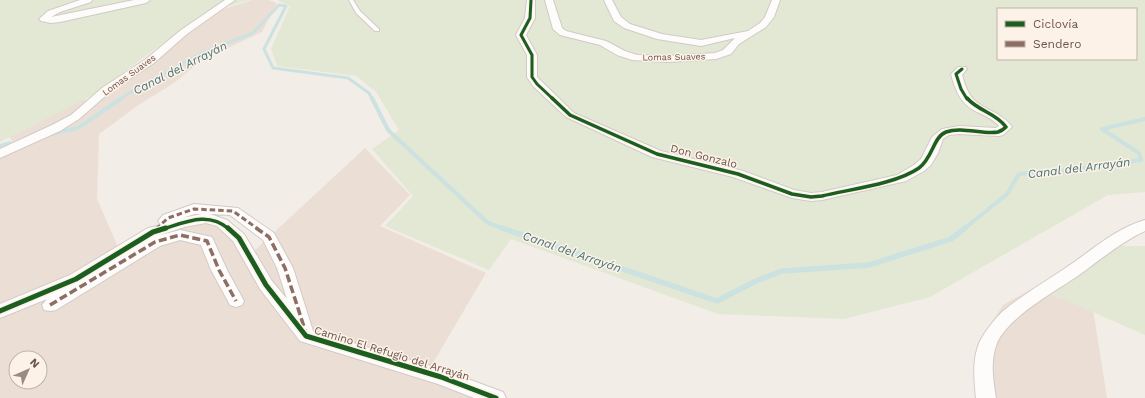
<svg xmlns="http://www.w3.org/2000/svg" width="1145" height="398" viewBox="0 0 1145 398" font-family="'Work Sans',sans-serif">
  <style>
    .residential { fill: #ebdfd5; fill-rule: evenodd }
    .green { fill: #e2e8d3; fill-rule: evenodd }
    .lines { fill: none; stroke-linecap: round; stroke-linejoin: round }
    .stream-far2 { stroke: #cbe2e1; stroke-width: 3 }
    .stream-far1 { stroke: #cbe2e1; stroke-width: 4 }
    .stream { stroke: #cbe2e1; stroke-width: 5.5 }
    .service-casing { stroke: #d2cac6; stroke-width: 2 }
    .minor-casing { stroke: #d2cac6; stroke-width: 2 }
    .service { fill: #fdfcfb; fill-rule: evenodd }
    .minor { fill: #fdfcfb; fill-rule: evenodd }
    .quiet-far1 { stroke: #8d6e63; stroke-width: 3; stroke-dasharray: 5.5 3; stroke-linecap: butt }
    .quiet { stroke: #8d6e63; stroke-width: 3.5; stroke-dasharray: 8 3.5; stroke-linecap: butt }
    .cycleway-far2-casing { stroke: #fcf2e8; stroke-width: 5 }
    .cycleway-far1-casing { stroke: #fcf2e8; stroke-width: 6 }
    .cycleway-casing { stroke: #fcf2e8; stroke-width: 8 }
    .cycleway-far2 { stroke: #1b5e20; stroke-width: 3 }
    .cycleway-far1 { stroke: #1b5e20; stroke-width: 3.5 }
    .cycleway { stroke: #1b5e20; stroke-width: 5 }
    .labels { text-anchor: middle; stroke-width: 3; stroke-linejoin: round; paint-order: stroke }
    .far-street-label { font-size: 9px; fill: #6c544c; stroke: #fcf2e8 }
    .street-label { font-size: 11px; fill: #6c544c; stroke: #fcf2e8 }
    .water-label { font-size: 12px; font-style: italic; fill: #477376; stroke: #fcf2e8 }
  </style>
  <rect width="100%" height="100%" fill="#f3ede7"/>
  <g class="residential">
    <path d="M252 0H269L277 3 262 32 202 60 174 83 140 104 99 134 97 199 122 256 168 232 189 224 210 222 238 236 254 251 365 148 410 195 380 226 486 273 430 368 485 398H0V156L18 147 0 127 51 93 88 100 154 55 173 35 215 12ZM16 358H40V382H16Z"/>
    <polygon points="1033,288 1093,309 1107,398 979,398 987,330 1003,305"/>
  </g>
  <g class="green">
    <polygon points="0,0 249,0 203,14 91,96 0,142"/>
    <path d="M277 0H1145V192L1108 195 930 297 844 319 718 314 511 239 489 270 385 226 413 196 372 149 399 130 376 92 356 76 277 66 271 49 290 6ZM998 9H1136V59H998Z"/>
    <polygon points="1118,246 1145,246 1145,335 1052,294"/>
  </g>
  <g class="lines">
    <polyline class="stream-far2" points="120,99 134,90 204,52 253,33 279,5 286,6 264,49 273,68 348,78 369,93 372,99"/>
    <g class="stream-far1">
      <polyline points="372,98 388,130 488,223 505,229"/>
      <polyline points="50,134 78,128 122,98"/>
      <polyline points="0,146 10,143"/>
      <polyline points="964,229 1007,194 1019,174 1081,169 1141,160 1139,153 1102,129 1145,119"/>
    </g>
    <polyline class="stream" points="502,228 717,301 756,281 782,271 869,265 951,239 965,228"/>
    <g class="service-casing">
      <polygon id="service" points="349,0 353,0 360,11 379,29 379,31 375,31 356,13"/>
    </g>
    <g class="minor-casing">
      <g id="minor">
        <polygon points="80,0 92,0 91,2 60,12 51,17 134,0 150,0 146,3 60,22 51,23 41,21 39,19 48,11"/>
        <polygon points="225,0 235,0 187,34 154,63 110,92 79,119 60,131 0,158 0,149 52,125 71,115 102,88 146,59 181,30"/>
        <path d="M527 0H535V18L526 35 537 55V77L574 113 661 151 743 171 794 190 811 193 822 192 897 175 914 165 921 159 932 137 942 129 959 126 996 128 999 126C993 119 984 115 975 111 960 103 955 89 951 74L958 67H966L967 69 962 75C964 82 966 89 970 95 980 110 1000 110 1012 127L1003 135 999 136 959 134 949 135 943 139 938 153 931 165 924 171 906 181 822 200 811 201 792 198 733 177 652 157 566 117 533 86 527 77V55L516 35 525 18Z"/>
        <polygon points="545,0 553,0 562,28 566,31 606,41 625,51 637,55 667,56 715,53 723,50 735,38 701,46 657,39 624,28 614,21 604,0 612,0 621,17 630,24 662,34 701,40 748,31 760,23 765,17 772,0 780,0 774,17 766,27 739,44 731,54 716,59 667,62 632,60 617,55 600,45 560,35 553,29"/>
        <path d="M194 204 238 208 274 233 293 268 313 331 441 369 503 392 506 398H474L438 384 300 341 260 289 233 241 217 226 206 223 184 227 157 236 180 230 212 237 227 270 244 301 242 305 236 307 230 305 211 270 201 245 180 240 160 246 56 310 50 311 44 310 42 305 47 299 0 318V304L70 275 148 228 161 225 158 221 163 215ZM195 214H202L182 218ZM210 214 230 215 263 240 277 268 287 299 272 281 244 234 227 220Z"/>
        <path d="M1145 220V231C1121 242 1100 260 1079 275 1056 291 1008 317 997 343 990 361 993 380 996 398H976C974 379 972 359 980 341 986 330 993 321 1002 312 1022 295 1045 282 1067 267 1091 251 1116 228 1145 220Z"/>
      </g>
    </g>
    <use href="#service" class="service"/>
    <use href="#minor" class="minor"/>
    <polyline class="quiet-far1" points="156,229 168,218 194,209 233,211 258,229"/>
    <g class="quiet">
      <polyline points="256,228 269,237 285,268 305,330"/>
      <polyline points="156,229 157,228"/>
      <polyline points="50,305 155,242 180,235 207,241 219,270 236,301"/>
    </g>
    <g class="cycleway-far2-casing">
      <g id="cycleway-far2">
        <polyline points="531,0 530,18 521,35 532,55 532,77 537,84 553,99"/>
        <polyline points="962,69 956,74 961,89 967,99"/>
      </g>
    </g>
    <g class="cycleway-far1-casing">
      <g id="cycleway-far1">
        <path d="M552 98 570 115 657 154 738 174 792 194 811 197 822 196C851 189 896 184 919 168 933 158 933 137 946 132 962 126 983 135 998 132 1001 131 1004 129 1006 127 996 113 978 111 967 98"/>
        <path d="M163 229C186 222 208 211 229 229"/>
      </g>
    </g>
    <g class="cycleway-casing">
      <g id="cycleway">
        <polyline points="228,228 239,238 266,285 306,336 441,377 496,398"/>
        <polyline points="0,311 76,279 153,232 166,228"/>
      </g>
    </g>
    <use href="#cycleway-far2" class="cycleway-far2"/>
    <use href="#cycleway-far1" class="cycleway-far1"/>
    <use href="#cycleway" class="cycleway"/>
  </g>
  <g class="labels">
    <g class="far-street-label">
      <text transform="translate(674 57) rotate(-1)" y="3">Lomas Suaves</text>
      <text transform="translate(129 75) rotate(-36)" y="3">Lomas Suaves</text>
    </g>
    <g class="street-label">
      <text transform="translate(704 156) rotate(14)" y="4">Don Gonzalo</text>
      <text transform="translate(392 353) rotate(17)" y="4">Camino El Refugio del Arrayán</text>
    </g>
    <g class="water-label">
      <text transform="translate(180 68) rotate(-27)" y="4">Canal del Arrayán</text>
      <text transform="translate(1079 168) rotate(-7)" y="4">Canal del Arrayán</text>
      <text transform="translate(572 252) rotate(19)" y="4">Canal del Arrayán</text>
    </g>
  </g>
  <rect x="997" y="8" width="140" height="52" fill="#fcf2e8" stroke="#c2b3aa"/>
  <rect x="1005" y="21" width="20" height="6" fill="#1b5e20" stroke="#c2b3aa"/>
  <text x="1033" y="28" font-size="12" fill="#6c544c">Ciclovía</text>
  <rect x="1005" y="41" width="20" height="6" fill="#8d6e63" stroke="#c2b3aa"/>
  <text x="1033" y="48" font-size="12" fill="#6c544c">Sendero</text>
  <g transform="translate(28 370) rotate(45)"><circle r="19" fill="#fcf2e8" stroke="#c2b3aa"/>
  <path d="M0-3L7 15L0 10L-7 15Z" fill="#9b8a82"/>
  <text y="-6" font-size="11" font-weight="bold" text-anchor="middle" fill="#6c544c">N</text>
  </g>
</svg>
